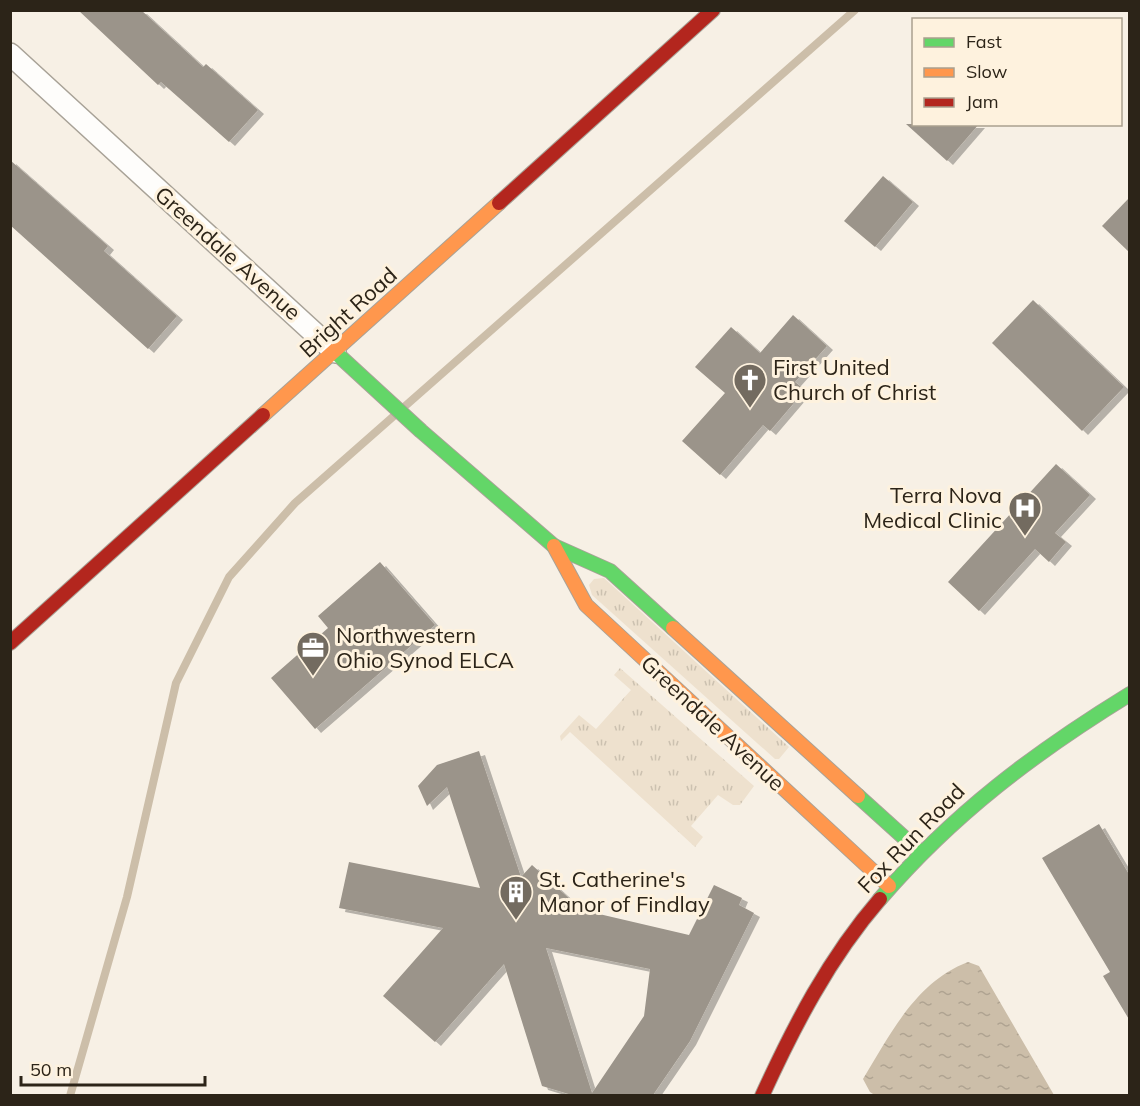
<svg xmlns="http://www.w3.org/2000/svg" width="1140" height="1106" viewBox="0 0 1140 1106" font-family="Mulish,sans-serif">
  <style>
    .grass { fill: url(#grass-tufts) }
    .water { fill: url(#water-ripples) }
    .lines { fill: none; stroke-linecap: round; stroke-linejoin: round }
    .stream { stroke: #ccbea9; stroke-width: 8 }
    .building { fill: #9b948a; fill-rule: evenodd; filter: url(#shadow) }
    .street-casing { stroke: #a8a297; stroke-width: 24 }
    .fast-casing { stroke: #a8a297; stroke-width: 16 }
    .slow-casing { stroke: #a8a297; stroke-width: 16 }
    .jam-casing { stroke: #a8a297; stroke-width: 16 }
    .street { stroke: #fefdfb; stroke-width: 21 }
    .fast { stroke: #63d668; stroke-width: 14 }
    .slow { stroke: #ff974d; stroke-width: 14 }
    .jam { stroke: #b3261e; stroke-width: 14 }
    .labels { text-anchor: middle; stroke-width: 6; stroke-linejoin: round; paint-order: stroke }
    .street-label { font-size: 22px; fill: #2c2418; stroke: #fef2de }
    .poi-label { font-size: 22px; fill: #2c2418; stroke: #fef2de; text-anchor: start }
  </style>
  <defs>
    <pattern id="grass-tufts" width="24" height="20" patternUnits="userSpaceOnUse" patternTransform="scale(1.5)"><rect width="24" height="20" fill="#eee1ce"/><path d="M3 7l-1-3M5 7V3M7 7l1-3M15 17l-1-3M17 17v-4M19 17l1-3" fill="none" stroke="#ccc1b0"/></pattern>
    <pattern id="water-ripples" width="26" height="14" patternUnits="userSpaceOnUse" patternTransform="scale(1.5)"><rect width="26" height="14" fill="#ccbea9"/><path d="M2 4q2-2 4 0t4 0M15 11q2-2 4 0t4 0" fill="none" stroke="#afa391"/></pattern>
    <filter id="shadow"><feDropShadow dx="6" dy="4" stdDeviation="0" flood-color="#0004"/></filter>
  </defs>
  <rect width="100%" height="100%" fill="#f7f0e5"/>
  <g class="grass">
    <polygon points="604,578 789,747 779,759 775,759 592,595 589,585 594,579"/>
    <polygon points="620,668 754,786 740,805 733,805 718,795 691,826 703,837 695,847 570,732 561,741 560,736 579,715 596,729 631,690 614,675"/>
  </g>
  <path class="water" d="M968 962 979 966 1054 1095 876 1096 870 1092 863 1079C891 1033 916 982 968 962Z"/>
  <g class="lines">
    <polyline class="stream" points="70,1096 127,897 176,683 229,577 295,503 855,10"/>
  </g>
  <g class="building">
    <polygon points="78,10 141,10 203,67 206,64 258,110 229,142 161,82 158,85"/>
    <polygon points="906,124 979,124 947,161"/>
    <polygon points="10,160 108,246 104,251 177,316 148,349 10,225"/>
    <polygon points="883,176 913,202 875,247 844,221"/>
    <polygon points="1130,197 1130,253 1102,226"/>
    <polygon points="1033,300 1124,387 1082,431 992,343"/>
    <polygon points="793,315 827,346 795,382 805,390 770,431 763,425 720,475 682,441 725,393 695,367 731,327 760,353"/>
    <polygon points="1056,464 1090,495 1055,533 1066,542 1049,562 1035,549 979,611 948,582"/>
    <polygon points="380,562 435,625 315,729 271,678 328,628 318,616"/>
    <path d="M479 751 521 877 532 865 582 910 689 935 714 885 742 898 739 905 754 913 690 1041 653 1095H572L542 1086 504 964 435 1042 383 996 443 928 339 908 349 862 480 888 447 787 427 806 418 786 437 765ZM546 948 650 969 644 1016 592 1093Z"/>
    <polygon points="1099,824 1130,876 1130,1021 1103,976 1110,972 1042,858"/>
  </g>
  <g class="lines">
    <g class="street-casing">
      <polyline id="street" points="10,54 335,352"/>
    </g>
    <g class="fast-casing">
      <g id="fast">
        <polyline points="335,352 421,431 554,546 610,571 673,628"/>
        <polyline points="858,796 920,852"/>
        <path d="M880 899C953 814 1034 753 1130 694"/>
      </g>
    </g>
    <g class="slow-casing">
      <g id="slow">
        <polyline points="263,415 499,203"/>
        <polyline points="554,546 586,605 889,886"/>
        <polyline points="673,628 858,796"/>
      </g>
    </g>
    <g class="jam-casing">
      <g id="jam">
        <polyline points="499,203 713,10"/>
        <polyline points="10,643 263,415"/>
        <path d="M762 1096C794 1026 829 958 880 899"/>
      </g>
    </g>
    <use href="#street" class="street"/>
    <use href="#fast" class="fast"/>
    <use href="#slow" class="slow"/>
    <use href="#jam" class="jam"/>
  </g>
  <defs>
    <g id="church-pin" transform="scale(1.725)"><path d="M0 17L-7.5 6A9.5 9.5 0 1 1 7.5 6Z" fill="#736b60" stroke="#fef2de"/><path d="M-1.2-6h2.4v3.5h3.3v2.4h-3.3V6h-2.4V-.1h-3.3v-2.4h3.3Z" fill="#fff"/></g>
    <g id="hospital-pin" transform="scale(1.725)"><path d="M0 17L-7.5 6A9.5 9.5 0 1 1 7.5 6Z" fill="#736b60" stroke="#fef2de"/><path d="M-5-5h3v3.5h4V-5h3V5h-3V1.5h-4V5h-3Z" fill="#fff"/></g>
    <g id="office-pin" transform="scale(1.725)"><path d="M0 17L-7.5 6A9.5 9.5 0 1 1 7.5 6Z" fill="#736b60" stroke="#fef2de"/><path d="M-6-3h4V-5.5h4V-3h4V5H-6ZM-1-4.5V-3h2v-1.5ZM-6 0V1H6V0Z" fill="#fff"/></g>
    <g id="building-pin" transform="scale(1.725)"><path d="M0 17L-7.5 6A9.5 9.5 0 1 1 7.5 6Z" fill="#736b60" stroke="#fef2de"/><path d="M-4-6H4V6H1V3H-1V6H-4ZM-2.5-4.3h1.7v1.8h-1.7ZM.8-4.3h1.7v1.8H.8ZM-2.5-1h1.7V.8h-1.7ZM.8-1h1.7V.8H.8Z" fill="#fff"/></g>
  </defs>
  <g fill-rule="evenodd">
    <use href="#church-pin" x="750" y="380"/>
    <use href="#hospital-pin" x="1025" y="508"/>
    <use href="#office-pin" x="313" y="648"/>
    <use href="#building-pin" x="516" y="892"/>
  </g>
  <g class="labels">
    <g class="street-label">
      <text transform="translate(228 253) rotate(42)" y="8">Greendale Avenue</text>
      <text transform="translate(348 312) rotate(-42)" y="8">Bright Road</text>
      <text transform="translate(713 723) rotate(43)" y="8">Greendale Avenue</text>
      <text transform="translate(911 838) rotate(-46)" y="8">Fox Run Road</text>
    </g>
    <g class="poi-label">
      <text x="773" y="375">First United<tspan x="773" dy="25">Church of Christ</tspan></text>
      <text x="1002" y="503" text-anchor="end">Terra Nova<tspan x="1002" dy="25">Medical Clinic</tspan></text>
      <text x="336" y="643">Northwestern<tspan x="336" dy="25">Ohio Synod ELCA</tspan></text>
      <text x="539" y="887">St. Catherine's<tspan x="539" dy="25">Manor of Findlay</tspan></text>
    </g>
  </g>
  <rect width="1140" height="1106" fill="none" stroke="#2c2418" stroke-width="24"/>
  <rect x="912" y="18" width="210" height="108" fill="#fef2de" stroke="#aaa08f" stroke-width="1.5"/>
  <rect x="924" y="38" width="30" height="9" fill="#63d668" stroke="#aaa08f" stroke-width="1.5"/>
  <text x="966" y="48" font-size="18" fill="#2c2418">Fast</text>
  <rect x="924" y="68" width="30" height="9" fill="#ff974d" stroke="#aaa08f" stroke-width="1.5"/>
  <text x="966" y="78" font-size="18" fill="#2c2418">Slow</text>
  <rect x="924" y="98" width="30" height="9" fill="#b3261e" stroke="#aaa08f" stroke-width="1.5"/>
  <text x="966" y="108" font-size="18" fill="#2c2418">Jam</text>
  <path d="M21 1076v9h184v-9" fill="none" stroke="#2c2418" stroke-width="3"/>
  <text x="30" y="1076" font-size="18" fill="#2c2418" stroke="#fef2de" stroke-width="4.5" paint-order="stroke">50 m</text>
</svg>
